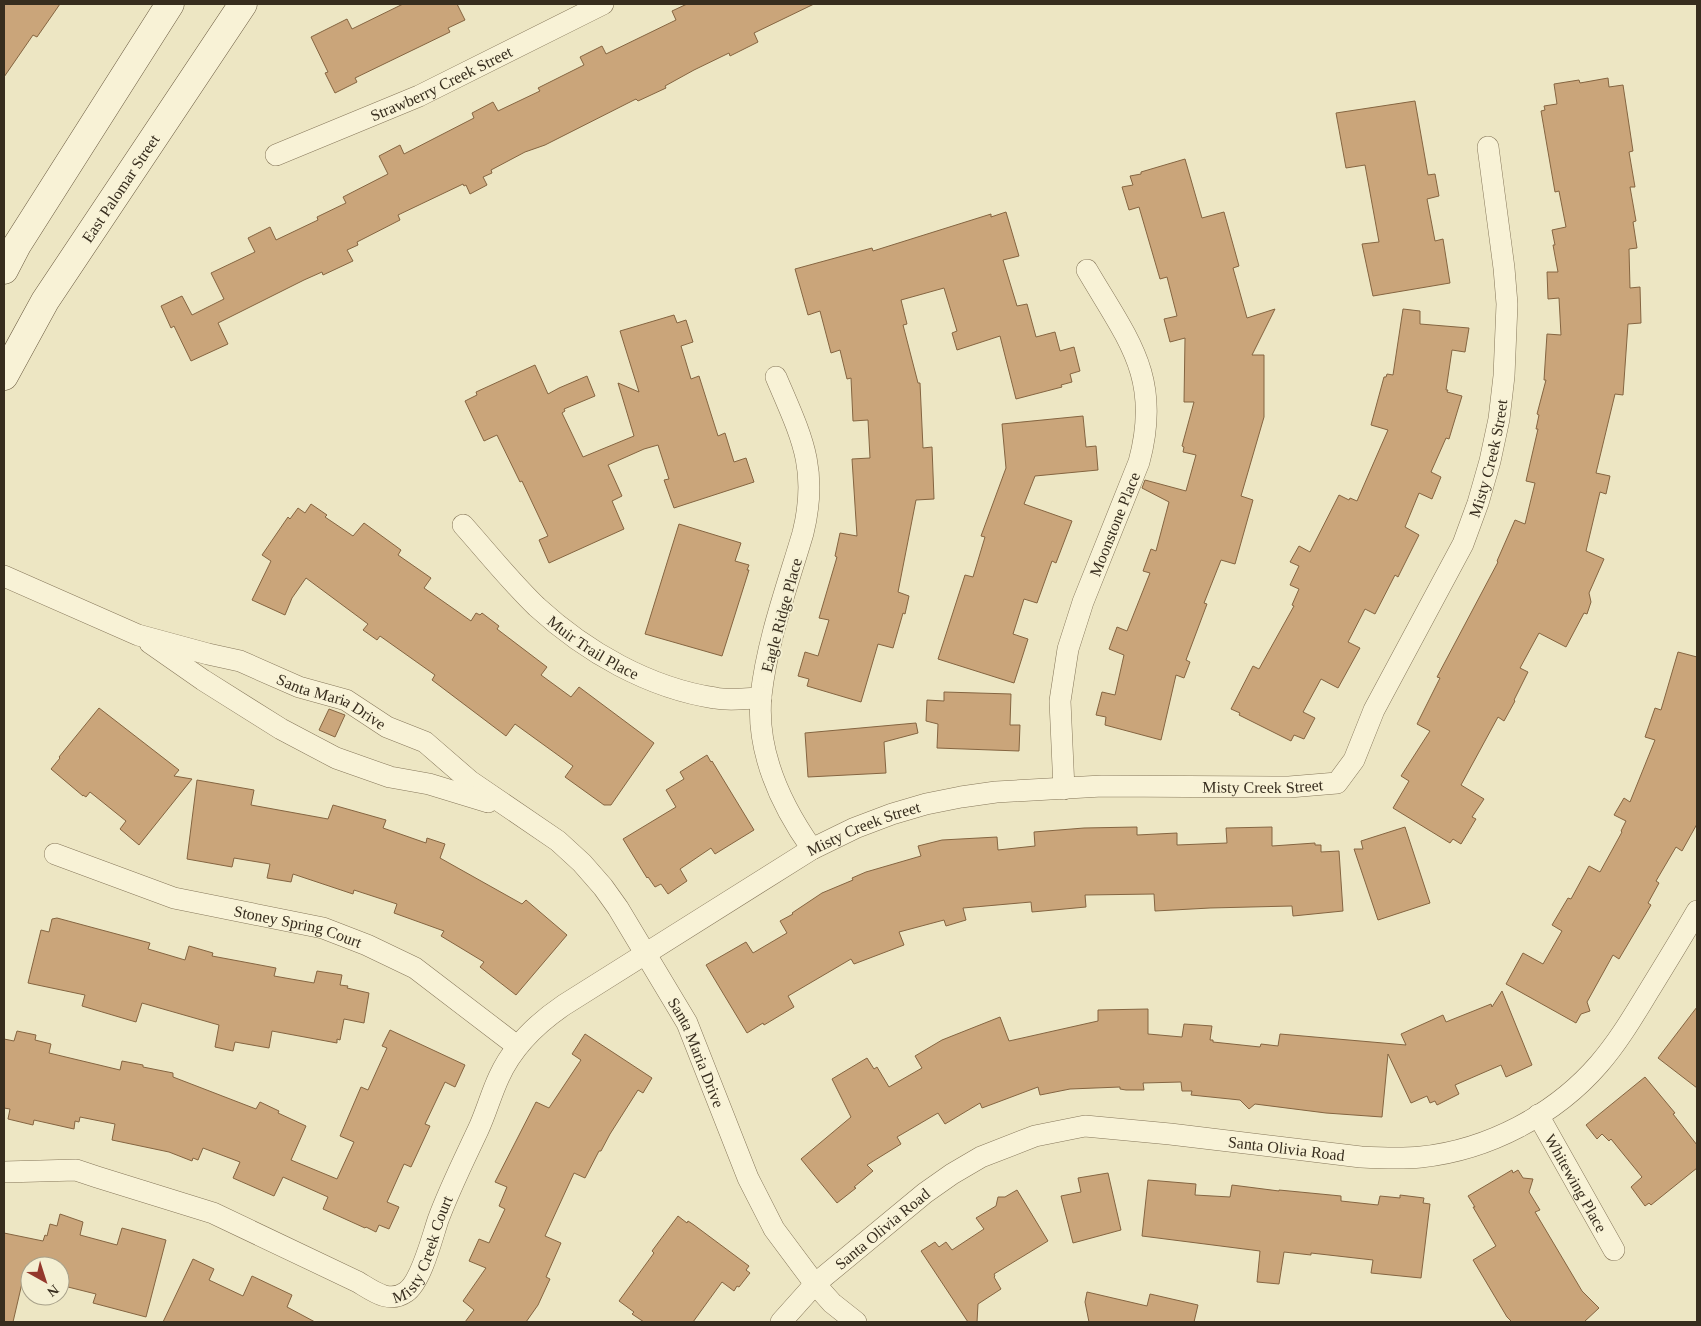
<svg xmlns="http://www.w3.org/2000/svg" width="1701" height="1326" viewBox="0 0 1701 1326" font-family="'Times New Roman',serif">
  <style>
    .building { fill: #caa57a; stroke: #856541 }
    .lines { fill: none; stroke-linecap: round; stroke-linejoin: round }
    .street-casing { stroke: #86775a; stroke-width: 22 }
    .secondary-casing { stroke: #68583e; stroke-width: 29 }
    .street { stroke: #f8f2d6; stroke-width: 21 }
    .secondary { stroke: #f8f2d6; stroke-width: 28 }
    .labels { text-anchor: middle; stroke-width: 4; stroke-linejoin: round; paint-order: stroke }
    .street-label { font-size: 16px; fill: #372d1e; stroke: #f4efd2 }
  </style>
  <rect width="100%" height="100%" fill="#ede6c3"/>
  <g class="building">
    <polygon points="4,4 60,4 37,37 33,35 4,77"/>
    <polygon points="403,4 457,4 465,20 448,28 450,32 355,78 357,82 335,93 325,73 328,72 311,37 347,19 352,29"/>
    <polygon points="687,4 814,4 754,33 758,42 730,56 729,53 694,70 665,86 666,88 638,101 636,99 545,145 525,152 491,170 492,173 483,177 487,185 470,194 466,185 464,186 463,184 398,215 400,220 357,242 358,245 347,250 353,261 323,275 322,272 304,280 218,323 228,344 191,361 174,326 171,328 161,306 182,296 192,315 224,299 211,273 255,252 248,238 270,227 276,240 318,220 317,217 346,203 343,197 388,174 379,156 400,145 404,154 474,118 472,113 493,102 498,111 540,91 538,88 584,65 580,57 602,46 606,54 676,20 672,11"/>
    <polygon points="1608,78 1609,87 1623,85 1633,151 1629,152 1635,187 1630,187 1636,221 1633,222 1637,248 1629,249 1630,288 1640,287 1641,323 1628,324 1623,395 1615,394 1596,473 1610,476 1606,494 1600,492 1586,551 1604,559 1589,593 1591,602 1587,614 1584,613 1566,647 1539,633 1520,668 1528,672 1514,700 1515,701 1504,721 1498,717 1461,785 1484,799 1472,817 1476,819 1461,844 1453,839 1450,843 1393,808 1409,781 1401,776 1430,731 1417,724 1440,678 1437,677 1498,562 1497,561 1515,520 1525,524 1535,483 1526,481 1538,429 1536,429 1539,415 1537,414 1546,380 1544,380 1547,334 1561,335 1559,298 1548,299 1547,272 1558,272 1553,245 1555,245 1552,230 1566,227 1559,191 1555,192 1541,111 1545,110 1544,106 1557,104 1554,84 1579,80 1580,83"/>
    <polygon points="1415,101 1428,175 1435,174 1439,196 1427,199 1435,241 1443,239 1450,283 1373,296 1362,244 1379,242 1365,165 1346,168 1336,113"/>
    <polygon points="1185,159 1202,218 1224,212 1239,266 1233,268 1247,318 1275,309 1252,355 1264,355 1264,417 1241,496 1253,500 1235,564 1221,560 1204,603 1207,604 1186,660 1190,662 1184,678 1176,675 1161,740 1105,725 1106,717 1096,715 1102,692 1115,695 1124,655 1109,649 1117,627 1127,631 1150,573 1143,571 1151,549 1156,551 1169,502 1142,488 1145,480 1186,491 1196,455 1183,452 1184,447 1182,446 1194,402 1184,402 1185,338 1170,342 1164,319 1177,316 1167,277 1160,279 1139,207 1129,210 1122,187 1133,185 1130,176 1141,174 1141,172"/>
    <polygon points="1006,212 1019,256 1003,260 1017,306 1027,304 1036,337 1055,332 1060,351 1074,347 1080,371 1070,374 1072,382 1061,385 1062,387 1016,399 1000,336 957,350 952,333 957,331 944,288 901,300 907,324 903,325 918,383 920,383 923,448 932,447 934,499 916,500 898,592 909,596 905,614 903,613 893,648 878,644 861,702 807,686 809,679 798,676 805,652 818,656 829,620 819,618 837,557 835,556 840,533 857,536 852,459 870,458 868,420 853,421 851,378 847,379 840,350 831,353 820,311 808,315 795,269 872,248 873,251 991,214 991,217"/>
    <polygon points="1403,309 1420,311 1420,324 1469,328 1465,352 1452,350 1446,390 1448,390 1447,392 1462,396 1449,439 1446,438 1431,472 1441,477 1432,499 1419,493 1405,527 1419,535 1398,577 1395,575 1375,614 1365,609 1348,642 1360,648 1338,688 1321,679 1303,712 1315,718 1304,739 1294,735 1291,741 1239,715 1240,713 1231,709 1253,666 1259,669 1294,606 1292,605 1299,589 1290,585 1299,566 1290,562 1299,546 1310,552 1339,495 1349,500 1350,498 1357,501 1388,430 1371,425 1384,377 1386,377 1387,374 1393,375"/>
    <polygon points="674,315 677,323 686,320 693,342 681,346 691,379 699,376 718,436 725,433 734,462 746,458 754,482 674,508 664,480 669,479 658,445 644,449 608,465 622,496 612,501 624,529 549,563 539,540 548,536 522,481 520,482 497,435 484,441 465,401 477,395 476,392 535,365 548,394 559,388 587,376 595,396 564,409 565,411 562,413 583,457 634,436 618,383 639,392 620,331"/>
    <polygon points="1083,416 1086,447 1096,446 1098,470 1035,476 1024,504 1072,521 1056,563 1052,561 1037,603 1024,599 1013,634 1028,639 1014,683 938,659 965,575 973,577 985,537 981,536 1006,468 1002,424"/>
    <polygon points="311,504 327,515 325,517 353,536 364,523 401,550 398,555 431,578 424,588 471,621 476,613 480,615 482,613 499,626 497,629 547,667 541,675 571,697 579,687 654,743 611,805 604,805 565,777 573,766 515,724 506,736 432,680 435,675 380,636 377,640 363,630 368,624 306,578 292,598 285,615 252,600 271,561 262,555 288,517 290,519 298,508 305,513"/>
    <polygon points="679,524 741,543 735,561 749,565 747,570 749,570 722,656 645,634"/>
    <polygon points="1678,652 1697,657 1697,824 1682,851 1676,847 1656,881 1659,883 1648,903 1651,905 1619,959 1613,955 1587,1002 1590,1011 1581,1014 1576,1023 1506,984 1523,953 1543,964 1562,931 1552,925 1568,898 1571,899 1589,866 1600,872 1622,832 1621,831 1626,821 1614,815 1624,798 1630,802 1655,740 1645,737 1655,708 1661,710"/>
    <polygon points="944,692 1011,694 1010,725 1020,725 1019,751 937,748 938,724 926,721 927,700 944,701"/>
    <polygon points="99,708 179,770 174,776 192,779 139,845 120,829 126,821 90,792 86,797 83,795 83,796 51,769 60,758 59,757"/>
    <polygon points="329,709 345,715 335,737 319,730"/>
    <polygon points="916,723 918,733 884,742 886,773 808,777 805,733"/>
    <polygon points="707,755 711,762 712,761 754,830 715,854 711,848 680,869 687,881 668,894 661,884 655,887 648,877 647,878 623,839 676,807 666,790 684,779 680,772"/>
    <polygon points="197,780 254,790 251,805 328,819 333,805 386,820 383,828 426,843 427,838 445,844 440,858 522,904 526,900 567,935 516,995 480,967 484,962 441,936 444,931 394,913 397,904 354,890 353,894 293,874 291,882 267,878 270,864 234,858 232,867 187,859"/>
    <polygon points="1137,827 1137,835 1177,833 1177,845 1227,843 1226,828 1272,827 1272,846 1315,843 1315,845 1321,845 1321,852 1339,851 1343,911 1293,916 1292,906 1210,908 1155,911 1154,894 1085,895 1086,907 1032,912 1031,902 963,908 966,920 946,926 944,920 899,932 904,945 854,964 851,959 788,996 794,1007 764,1025 763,1023 747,1033 706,965 746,942 753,953 787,933 780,921 793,914 792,913 822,893 853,880 852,878 866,872 921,856 918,846 942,840 997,837 998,850 1035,846 1034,832 1084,828"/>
    <polygon points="1405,827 1430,903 1378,920 1354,849 1363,849 1361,841"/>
    <polygon points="57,918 150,943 148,949 185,960 189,946 213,953 212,956 276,968 274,976 314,983 317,971 342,975 340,985 348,986 347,988 369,993 364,1023 344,1019 340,1040 337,1039 337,1043 272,1031 269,1048 235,1042 233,1051 215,1047 219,1025 142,1003 136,1022 82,1006 85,995 28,983 41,930 49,932 52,919"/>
    <polygon points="1502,991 1532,1065 1506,1077 1501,1065 1455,1085 1459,1094 1437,1105 1435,1101 1430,1103 1427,1096 1411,1103 1388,1054 1382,1117 1326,1113 1255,1104 1249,1109 1240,1100 1191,1095 1192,1091 1182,1091 1181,1082 1143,1083 1144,1090 1126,1090 1120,1089 1120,1087 1070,1089 1040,1095 1038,1087 982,1108 980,1103 945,1124 938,1113 897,1137 901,1144 867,1165 873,1171 854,1187 856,1188 837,1203 801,1159 851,1117 832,1079 867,1058 874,1069 877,1067 889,1087 922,1068 915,1056 942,1040 1000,1017 1009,1041 1098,1021 1098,1010 1148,1009 1148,1034 1182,1037 1184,1024 1212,1026 1210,1040 1213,1040 1213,1042 1260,1047 1261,1044 1278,1046 1280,1034 1406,1045 1401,1034 1443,1015 1446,1022 1491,1004 1492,1007"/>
    <polygon points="1697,1007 1697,1088 1658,1058"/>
    <polygon points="390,1030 465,1065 455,1087 445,1082 425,1124 430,1126 411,1167 404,1164 387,1202 399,1207 389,1229 379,1225 376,1232 366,1227 365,1228 323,1209 328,1197 283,1177 274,1196 233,1178 240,1162 203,1148 198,1160 193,1158 192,1161 169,1152 112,1140 115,1124 80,1117 79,1122 75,1121 74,1129 34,1120 33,1125 8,1119 10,1109 4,1108 4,1039 14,1041 17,1031 36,1035 35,1040 51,1044 49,1053 120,1070 122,1061 143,1065 143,1067 173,1073 173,1077 256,1109 260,1102 279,1111 278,1113 306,1126 291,1160 337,1179 354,1142 340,1136 361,1087 368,1090 387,1048 382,1046"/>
    <polygon points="585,1034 652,1078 643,1093 638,1090 610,1134 601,1151 599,1151 585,1178 574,1173 545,1236 561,1243 546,1277 550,1279 538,1305 526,1322 465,1322 474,1310 463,1301 486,1268 469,1261 479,1239 489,1243 505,1209 499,1206 507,1187 495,1182 536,1102 549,1108 581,1060 572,1054"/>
    <polygon points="1645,1077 1675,1113 1673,1114 1697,1145 1697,1168 1651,1205 1649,1203 1645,1206 1631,1187 1642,1177 1611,1139 1609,1141 1602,1134 1597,1139 1586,1125"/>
    <polygon points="1512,1170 1513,1173 1518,1170 1523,1178 1533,1179 1529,1192 1540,1210 1535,1212 1582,1291 1599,1308 1584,1322 1512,1322 1507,1317 1473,1260 1496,1246 1473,1207 1475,1207 1468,1196"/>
    <polygon points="1108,1173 1121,1230 1073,1243 1061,1196 1081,1192 1078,1178"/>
    <polygon points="1148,1180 1196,1184 1195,1195 1230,1197 1232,1185 1279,1191 1279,1190 1341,1196 1341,1201 1378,1205 1380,1196 1400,1198 1400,1195 1424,1198 1423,1203 1430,1204 1421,1278 1371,1273 1373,1260 1311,1253 1311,1255 1284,1252 1279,1284 1257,1282 1260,1251 1142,1236"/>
    <polygon points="1017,1190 1048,1241 994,1274 995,1276 994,1277 1001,1289 978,1304 977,1322 968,1322 921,1251 935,1242 939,1247 946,1242 952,1250 984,1229 976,1218 996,1206 998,1197 1005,1197"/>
    <polygon points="60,1214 83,1222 80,1235 117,1245 122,1228 166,1240 146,1317 93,1303 96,1294 60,1285 60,1266 26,1266 13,1322 4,1322 4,1233 43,1241 45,1235 47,1236 50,1224 57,1226"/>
    <polygon points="678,1216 687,1223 688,1221 694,1225 749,1266 746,1270 750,1273 739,1287 737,1286 734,1291 722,1282 693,1322 644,1322 632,1314 634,1312 619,1301 654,1253 652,1251"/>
    <polygon points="193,1259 214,1269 209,1280 243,1296 252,1276 292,1295 287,1307 315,1322 163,1322"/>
    <polygon points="1087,1292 1147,1306 1150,1294 1198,1305 1194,1322 1089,1322 1085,1302"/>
  </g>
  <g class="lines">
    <g class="street-casing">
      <g id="street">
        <path id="s1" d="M276 155 419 96 603 4"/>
        <path d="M776 377C801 436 819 468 803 533 787 587 767 641 761 696 756 751 781 805 812 849"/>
        <path id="s2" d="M463 525C487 552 511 582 537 607 586 652 649 688 715 698 730 701 747 698 761 698"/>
        <path id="s3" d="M4 576 138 635 208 654 240 661 299 687 346 700 387 727 425 742 470 781 558 841 582 863 603 887 618 908 687 1023 748 1178 774 1229 815 1284 832 1303 856 1322"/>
        <polyline points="150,643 203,680 281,729 336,758 390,777 429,784 488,802"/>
        <path id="s4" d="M1064 789 1060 701 1068 649 1083 602 1139 462C1162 377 1128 340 1087 270"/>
        <path id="s5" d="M55 854 174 898 323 928 367 945 415 968 517 1046"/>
        <path id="s6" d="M1538 1115 1614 1250"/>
        <path id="s7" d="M4 1172 76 1170 97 1177 213 1213 358 1282C373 1291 389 1304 406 1292 421 1282 432 1238 438 1220 449 1190 464 1160 478 1130 486 1113 491 1094 499 1077 513 1046 536 1024 564 1005L812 849 855 828 892 814 926 804 961 797 996 792 1102 786 1289 787 1337 783 1354 760 1374 710 1463 544 1478 503 1490 461 1499 419 1504 376 1507 304 1504 268 1488 147"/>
        <path id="s8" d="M781 1322 815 1284 925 1193 952 1174 981 1157 1035 1136 1085 1126 1170 1134 1361 1157C1381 1158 1401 1159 1421 1157 1488 1150 1555 1115 1599 1064 1619 1041 1634 1015 1650 989 1666 963 1682 937 1697 911"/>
      </g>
    </g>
    <g class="secondary-casing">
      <g id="secondary">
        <polyline points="4,270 17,245 170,4"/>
        <path id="s9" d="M4 376 45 301 243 4"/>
      </g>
    </g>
    <use href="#street" class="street"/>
    <use href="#secondary" class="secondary"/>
  </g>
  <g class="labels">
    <g class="street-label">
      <text dy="6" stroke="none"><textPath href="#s1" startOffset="180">Strawberry Creek Street</textPath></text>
      <text dy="6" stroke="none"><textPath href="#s9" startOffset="221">East Palomar Street</textPath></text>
      <text dy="6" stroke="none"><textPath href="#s7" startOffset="1951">Misty Creek Street</textPath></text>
      <text dy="6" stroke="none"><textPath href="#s4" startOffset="274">Moonstone Place</textPath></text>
      <text transform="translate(781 615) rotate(-75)" y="6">Eagle Ridge Place</text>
      <text dy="6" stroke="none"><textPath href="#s2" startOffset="180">Muir Trail Place</textPath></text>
      <text dy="6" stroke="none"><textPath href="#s3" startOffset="352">Santa Maria Drive</textPath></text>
      <text dy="6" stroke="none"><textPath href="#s7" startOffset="1516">Misty Creek Street</textPath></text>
      <text dy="6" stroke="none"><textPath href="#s7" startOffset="1111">Misty Creek Street</textPath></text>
      <text dy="6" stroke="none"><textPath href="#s5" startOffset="254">Stoney Spring Court</textPath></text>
      <text dy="6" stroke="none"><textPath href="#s3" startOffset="876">Santa Maria Drive</textPath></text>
      <text dy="6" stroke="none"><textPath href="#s8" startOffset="572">Santa Olivia Road</textPath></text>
      <text dy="6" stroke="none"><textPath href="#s6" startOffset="78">Whitewing Place</textPath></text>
      <text dy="6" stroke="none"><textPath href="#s8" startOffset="138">Santa Olivia Road</textPath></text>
      <text dy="6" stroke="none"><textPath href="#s7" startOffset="474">Misty Creek Court</textPath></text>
    </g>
  </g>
  <rect width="1701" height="1326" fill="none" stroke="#372d1e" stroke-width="10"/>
  <g transform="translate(45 1281) rotate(141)"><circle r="24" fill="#f4efd2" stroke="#a8a18a"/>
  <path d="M0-4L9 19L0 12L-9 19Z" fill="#94382c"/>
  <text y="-8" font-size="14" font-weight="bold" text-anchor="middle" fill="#372d1e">N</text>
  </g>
</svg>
